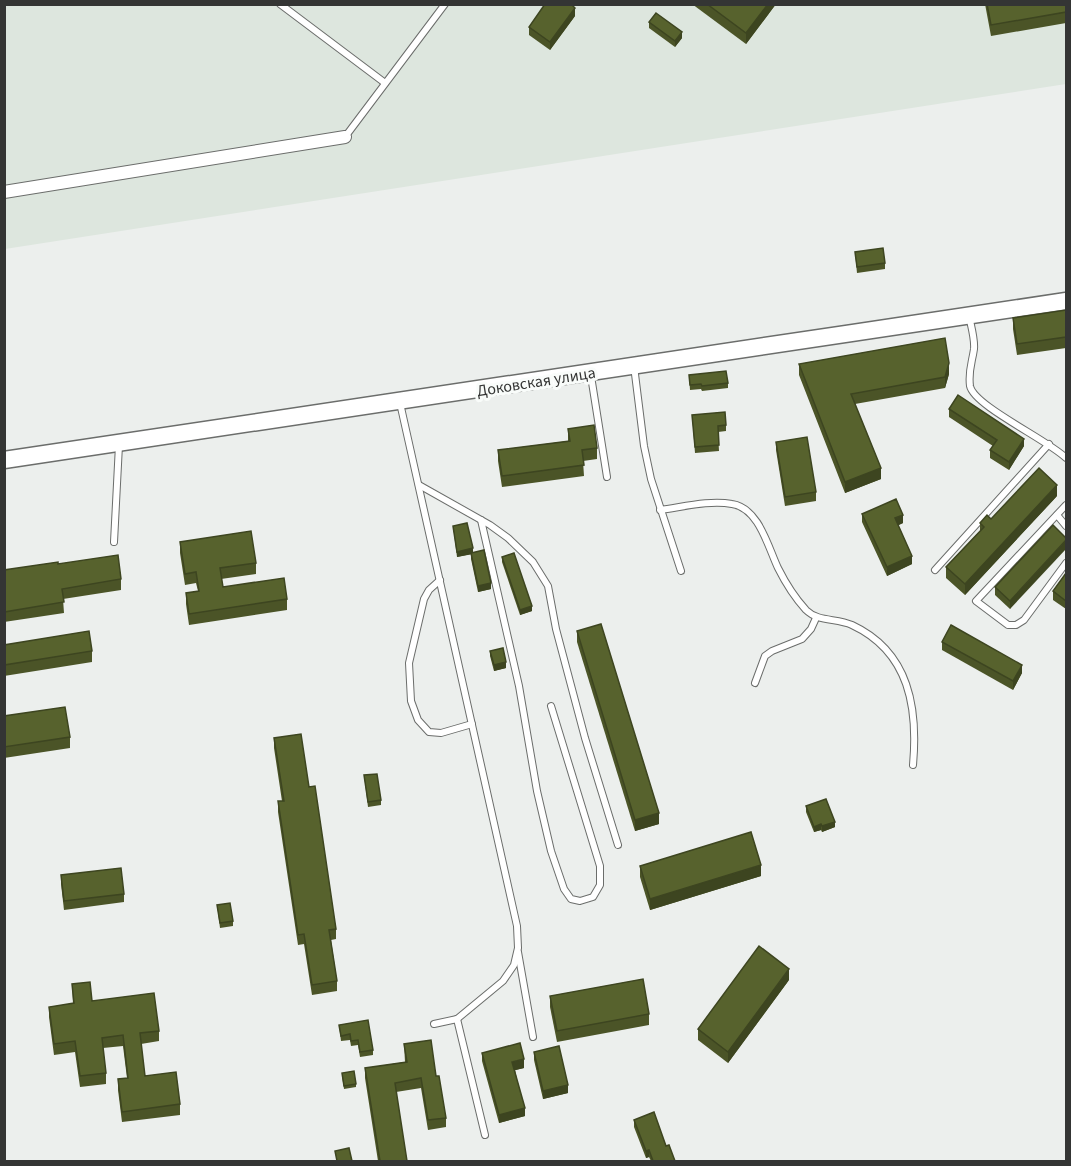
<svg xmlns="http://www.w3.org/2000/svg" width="1071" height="1166" viewBox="0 0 1071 1166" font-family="'Source Sans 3',sans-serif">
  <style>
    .built { fill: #dde6de }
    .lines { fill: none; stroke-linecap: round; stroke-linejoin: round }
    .lane-casing { stroke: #6b6d6b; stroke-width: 8 }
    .street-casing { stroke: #6b6d6b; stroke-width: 14 }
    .secondary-casing { stroke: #6b6d6b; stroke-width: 19 }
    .lane { stroke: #fff; stroke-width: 6 }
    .street { stroke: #fff; stroke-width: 12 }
    .secondary { stroke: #fff; stroke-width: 16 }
    .wall { fill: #4b5427 }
    .shaded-wall { fill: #3d4520 }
    .building { fill: #57622d; stroke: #3d4520; stroke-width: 1.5 }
    .labels { text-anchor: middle; stroke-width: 6; stroke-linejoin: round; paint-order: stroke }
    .street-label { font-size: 16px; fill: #343534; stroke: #f9fcfa }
  </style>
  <rect width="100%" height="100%" fill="#ecefed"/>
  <polygon class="built" points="5,5 1066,5 1066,84 5,249"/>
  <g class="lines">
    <g class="lane-casing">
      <g id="lane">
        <polyline points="280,4 385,83"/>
        <polyline points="345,137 445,4"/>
        <path d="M969 316C971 326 975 339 974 349 972 363 968 371 970 386 974 406 1048 440 1066 458"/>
        <polyline points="634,366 644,446 651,479 681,571"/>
        <polyline points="591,376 607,477"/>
        <polyline points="400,403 517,926 518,948 514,965 503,981 457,1019 434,1024"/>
        <polyline points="419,485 490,525 508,538 533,562 548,586 556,629 585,738 618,845"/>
        <polyline points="1066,505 976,601 1008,625 1016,625 1024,620 1066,563"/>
        <path d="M660 510C683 507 709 500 732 504 759 508 768 547 778 568 785 582 796 599 806 610 818 622 836 618 852 625 910 652 918 709 913 765"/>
        <polyline points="1057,515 1066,526"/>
        <polyline points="481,520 519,686 537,791 551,851 564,889 571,899 580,901 593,897 600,885 600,866 551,706"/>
        <polyline points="114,542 119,445"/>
        <polyline points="935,570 1049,444"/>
        <polyline points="440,580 429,590 424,599 409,663 411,701 418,720 429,732 441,733 472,724"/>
        <polyline points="755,683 765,656 772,651 802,639 811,629 816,618"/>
        <polyline points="518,952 533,1037"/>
        <polyline points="457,1019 485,1135"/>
      </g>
    </g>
    <g class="street-casing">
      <polyline id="street" points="4,192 345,137"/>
    </g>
    <g class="secondary-casing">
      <path id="secondary" d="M4 460C359 410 712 353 1066 301"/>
    </g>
    <use href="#lane" class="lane"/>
    <use href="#street" class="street"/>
    <use href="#secondary" class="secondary"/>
  </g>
  <g class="wall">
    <polygon points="692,4 776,4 746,44"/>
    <polygon points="985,4 1066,4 1066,23 991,36"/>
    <polygon points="575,16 550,50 529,35 529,27"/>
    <polygon points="649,22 682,38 675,47 649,28"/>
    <polygon points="855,252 885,263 885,269 857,273"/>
    <polygon points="1066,310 1066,348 1017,355 1013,329 1013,318"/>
    <polygon points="799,364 949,374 945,388 855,404 881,479 845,493 799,375"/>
    <polygon points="689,375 728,383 728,388 702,391 701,389 690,390"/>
    <polygon points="949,409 1024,446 1009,470 990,458 990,450 993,446 949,417"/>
    <polygon points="692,415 726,425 726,431 718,432 719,451 695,453"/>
    <polygon points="568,429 597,448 597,459 583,461 584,476 502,487 498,461 498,450 568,441"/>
    <polygon points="776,442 816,492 816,501 785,506 776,450"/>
    <polygon points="1057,496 965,595 946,578 946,567 980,531 980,523"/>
    <polygon points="862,514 903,523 898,525 912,564 887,576 862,522"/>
    <polygon points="1053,525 1010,609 995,595 995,587"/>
    <polygon points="453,526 473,553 491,589 478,592 471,559 471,554 457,557"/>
    <polygon points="180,542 256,563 256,574 221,579 223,587 287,599 287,610 189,625 186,604 186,593 198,591 196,583 185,585 180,553"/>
    <polygon points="502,557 532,611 520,615 502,562"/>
    <polygon points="4,570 121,579 121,590 63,599 64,613 4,622"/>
    <polygon points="1066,573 1066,609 1053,600 1053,591"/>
    <polygon points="577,631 659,824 635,831 577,642"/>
    <polygon points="942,642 1022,673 1013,690 942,650"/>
    <polygon points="4,645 92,651 92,662 4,676"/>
    <polygon points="490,651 506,668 494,671 490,656"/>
    <polygon points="4,716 70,737 70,748 4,758"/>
    <polygon points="274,738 309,787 336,929 336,939 331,940 337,981 337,991 312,995 304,944 298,945 278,812 278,801 282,801 274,748"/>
    <polygon points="364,775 381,800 381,805 368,807"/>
    <polygon points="806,806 835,827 822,832 821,830 814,832 806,812"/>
    <polygon points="640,866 761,876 650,910 640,877"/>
    <polygon points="61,875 124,894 124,902 64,910 61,884"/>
    <polygon points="217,905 233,921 233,926 220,928"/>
    <polygon points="789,980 728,1063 698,1040 698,1029"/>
    <polygon points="72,984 92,1001 159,1031 159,1041 141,1044 145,1076 180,1104 180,1115 122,1122 118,1090 118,1079 127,1078 123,1046 103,1048 106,1073 106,1084 80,1087 75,1052 54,1055 49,1017 49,1007 73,1004"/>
    <polygon points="550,996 649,1014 649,1025 557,1042 550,1007"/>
    <polygon points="339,1025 373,1050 373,1055 360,1057 358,1045 351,1046 350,1040 341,1041"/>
    <polygon points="404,1044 436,1076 446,1118 446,1127 428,1130 421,1088 396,1092 407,1161 378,1161 365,1078 365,1068 405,1062"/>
    <polygon points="534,1052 568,1093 543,1099 534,1060"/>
    <polygon points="482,1053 524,1068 515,1070 525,1116 499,1123 482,1061"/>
    <polygon points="342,1076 356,1084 356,1087 344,1089"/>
    <polygon points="634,1120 675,1161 651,1161 649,1157 646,1158 634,1127"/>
  </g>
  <g class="shaded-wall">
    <polygon points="768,4 776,4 746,44 746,33"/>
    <polygon points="575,8 575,16 550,50 550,42"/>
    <polygon points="682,32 682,38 675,47 675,41"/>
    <polygon points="949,363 949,374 945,388 945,377"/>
    <polygon points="1024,439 1024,446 1009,470 1009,462"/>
    <polygon points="881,468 881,479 845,493 845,482"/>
    <polygon points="1057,485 1057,496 965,595 965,584"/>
    <polygon points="903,515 903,523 895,527 895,518"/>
    <polygon points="1066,540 1066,549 1010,609 1010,601"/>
    <polygon points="473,548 473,554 457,557 457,552"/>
    <polygon points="912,556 912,564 887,576 887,567"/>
    <polygon points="491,583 491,589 478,592 478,586"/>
    <polygon points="532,606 532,611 520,615 520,610"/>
    <polygon points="506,662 506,668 494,671 494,665"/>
    <polygon points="1022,665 1022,673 1013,690 1013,681"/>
    <polygon points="659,813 659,824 635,831 635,820"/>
    <polygon points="835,822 835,827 822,832 822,826"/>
    <polygon points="821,824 821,830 814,832 814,827"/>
    <polygon points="761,865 761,876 650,910 650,899"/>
    <polygon points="789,969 789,980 728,1063 728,1052"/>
    <polygon points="524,1059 524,1068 512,1071 512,1062"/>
    <polygon points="568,1085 568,1093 543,1099 543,1091"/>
    <polygon points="525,1108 525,1116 499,1123 499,1115"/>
    <polygon points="649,1150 649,1157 646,1158 646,1151"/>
  </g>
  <g class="building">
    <polygon points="545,4 571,4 575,8 550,42 529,27"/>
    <polygon points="707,4 768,4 746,33"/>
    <polygon points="987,4 1066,4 1066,12 991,25"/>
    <polygon points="656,13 682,32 675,41 649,22"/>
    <polygon points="883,248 885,263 857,267 855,252"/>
    <polygon points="1066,310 1066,337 1017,344 1013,318"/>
    <polygon points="945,338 949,363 945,377 851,394 881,468 845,482 799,364"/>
    <polygon points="726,371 728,383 702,386 701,384 690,385 689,375"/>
    <polygon points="958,395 1024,439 1009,462 990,450 997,440 949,409"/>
    <polygon points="725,412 726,425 718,426 719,445 695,447 692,415"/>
    <polygon points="594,425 597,448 582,450 584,465 502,476 498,450 570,441 568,429"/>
    <polygon points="807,437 816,492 785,497 776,442"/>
    <polygon points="1039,468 1057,485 965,584 946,567 984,527 980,523 987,515 991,519"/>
    <polygon points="896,499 903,515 895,518 912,556 887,567 862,514"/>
    <polygon points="467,523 473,548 457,552 453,526"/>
    <polygon points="1053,525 1066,538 1066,540 1010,601 995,587"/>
    <polygon points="251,531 256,563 220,568 223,587 284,578 287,599 189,614 186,593 199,591 196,572 185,574 180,542"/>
    <polygon points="484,550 491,583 478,586 471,553"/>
    <polygon points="514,553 532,606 520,610 502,557"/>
    <polygon points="118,555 121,579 62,589 64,602 4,612 4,570 58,562 58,564"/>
    <polygon points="1066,573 1066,601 1053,591"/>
    <polygon points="601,624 659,813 635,820 577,631"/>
    <polygon points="951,625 1022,665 1013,681 942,642"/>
    <polygon points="89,631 92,651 4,665 4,645"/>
    <polygon points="503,648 506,662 494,665 490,651"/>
    <polygon points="65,707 70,737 4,747 4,716"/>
    <polygon points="301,734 309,787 315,786 336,929 329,930 337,981 312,985 304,934 298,935 278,801 284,801 274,738"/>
    <polygon points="377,774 381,800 368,802 364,775"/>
    <polygon points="826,799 835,822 822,826 821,824 814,827 806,806"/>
    <polygon points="751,832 761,865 650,899 640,866"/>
    <polygon points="121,868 124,894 64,901 61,875"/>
    <polygon points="230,903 233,921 220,923 217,905"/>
    <polygon points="759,946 789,969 728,1052 698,1029"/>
    <polygon points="643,979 649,1014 557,1031 550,996"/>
    <polygon points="90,982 92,1001 154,993 159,1031 140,1033 145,1076 176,1072 180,1104 122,1112 118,1079 128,1078 123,1035 102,1038 106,1073 80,1076 75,1041 54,1044 49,1007 74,1003 72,984"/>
    <polygon points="368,1020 373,1050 360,1052 358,1040 351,1041 350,1034 341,1036 339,1025"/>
    <polygon points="431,1040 436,1076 439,1076 446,1118 428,1120 421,1078 395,1083 407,1161 380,1161 365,1068 407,1062 404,1044"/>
    <polygon points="520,1043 524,1059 512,1062 525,1108 499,1115 482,1053"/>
    <polygon points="559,1046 568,1085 543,1091 534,1052"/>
    <polygon points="354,1071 356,1084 344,1086 342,1073"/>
    <polygon points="654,1112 666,1146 669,1145 675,1161 653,1161 649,1150 646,1151 634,1120"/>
    <polygon points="349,1148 352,1161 337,1161 335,1151"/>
  </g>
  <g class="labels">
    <g class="street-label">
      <text transform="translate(536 381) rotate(-9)" y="6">Доковская улица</text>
    </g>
  </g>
  <rect width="1071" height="1166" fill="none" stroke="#343534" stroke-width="12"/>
</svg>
